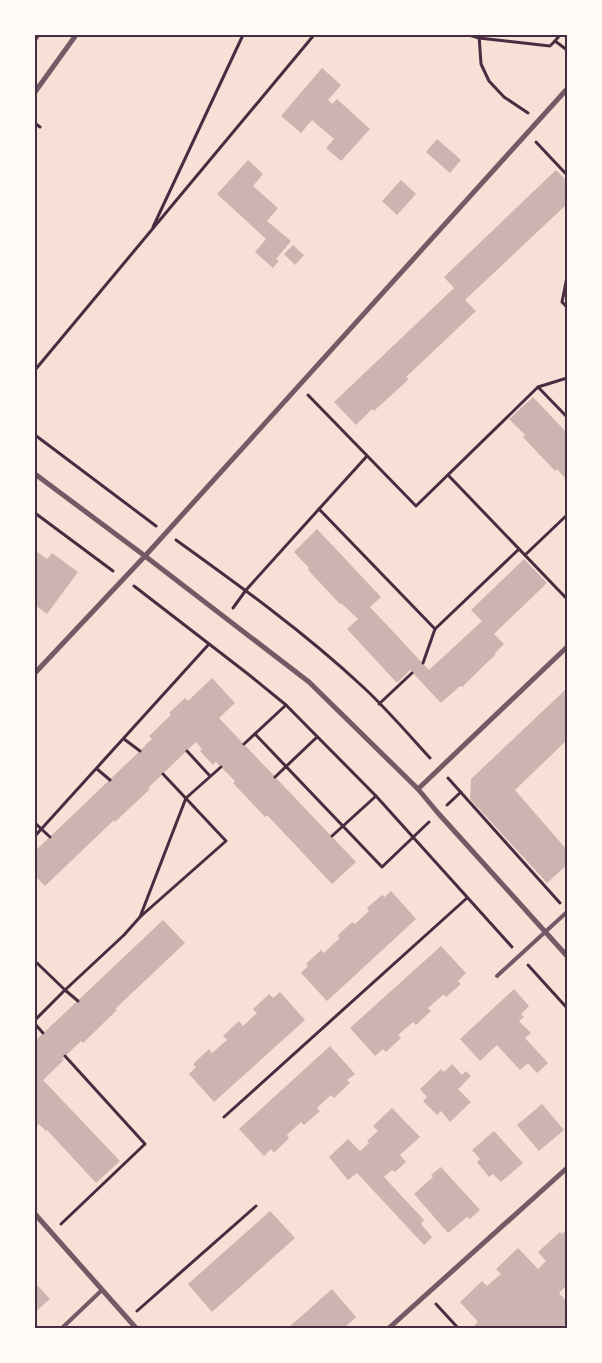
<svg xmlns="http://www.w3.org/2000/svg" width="602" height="1363" viewBox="0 0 602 1363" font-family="Raleway,sans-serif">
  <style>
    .building { fill: #ccb4b1 }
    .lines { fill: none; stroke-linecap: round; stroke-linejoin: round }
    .path { stroke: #4a2c40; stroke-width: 3 }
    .service { stroke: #755966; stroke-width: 4 }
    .minor { stroke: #755966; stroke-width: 5 }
    .neatline { fill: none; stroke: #4a2c40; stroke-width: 2 }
  </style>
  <rect width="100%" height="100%" fill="#f7e1d7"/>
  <g class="building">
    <polygon points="322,68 341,85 328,100 332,104 337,99 370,129 341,161 326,148 334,139 312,120 301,133 281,116"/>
    <polygon points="437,139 461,160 450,173 426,152"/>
    <polygon points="248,160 263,174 253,186 278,208 267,221 291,241 276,259 279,261 273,268 255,252 266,239 217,194"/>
    <polygon points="556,170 567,181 567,204 465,300 476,311 406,377 409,379 374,411 372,409 356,425 334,402 454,288 444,277"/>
    <polygon points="401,180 416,194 397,215 382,201"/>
    <polygon points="293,245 304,255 295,265 284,254"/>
    <polygon points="533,397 567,433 567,480 557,469 555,471 523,437 525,435 509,419"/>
    <polygon points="317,529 381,597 370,607 429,670 482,621 471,610 524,559 547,583 494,634 504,644 495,653 496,654 462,687 460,686 441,703 410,670 397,683 347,629 358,619 341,603 340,604 308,570 309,568 294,552"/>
    <polygon points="36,551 47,559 52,553 78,572 47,614 35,605"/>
    <polygon points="212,678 235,703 219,718 356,862 332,884 267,815 265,817 233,783 235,781 216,762 213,765 200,751 202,749 196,742 148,788 150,789 115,822 114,820 45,886 35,876 35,851 145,746 145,745 152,739 149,736 171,715 169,713 185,698 188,701"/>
    <polygon points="565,690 567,692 567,740 515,790 567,850 567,865 547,883 470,799 471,779"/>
    <polygon points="391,891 416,919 327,1001 301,973 308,966 306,964 321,950 324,953 331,946 340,938 337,936 352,922 355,924 369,911 367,908 382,895 385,897"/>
    <polygon points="163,920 185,943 115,1009 117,1010 83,1043 81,1041 62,1059 64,1060 43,1080 120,1161 96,1183 47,1130 46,1131 39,1124 36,1127 35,1125 35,1041"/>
    <polygon points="441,946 466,973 458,981 461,984 446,997 444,994 428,1008 431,1011 416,1025 413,1022 398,1035 401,1038 386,1052 383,1049 375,1056 350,1028"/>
    <polygon points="514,989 529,1006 521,1014 524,1017 519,1021 531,1033 525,1038 548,1063 537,1073 528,1063 520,1070 497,1045 480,1061 460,1039"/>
    <polygon points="280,992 305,1020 214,1102 189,1074 196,1067 193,1064 209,1049 212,1053 227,1040 223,1036 239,1021 243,1026 257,1013 253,1009 269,994 273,998"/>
    <polygon points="330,1046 355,1074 347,1080 350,1083 334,1098 331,1095 317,1108 320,1111 304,1125 301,1122 287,1135 289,1138 274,1153 271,1149 264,1156 239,1129"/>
    <polygon points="452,1064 462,1075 466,1071 471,1076 458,1089 471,1102 450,1122 441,1111 437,1115 423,1101 427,1097 420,1089 441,1069 444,1072"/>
    <polygon points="542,1104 564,1130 539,1151 517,1125"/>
    <polygon points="392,1108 420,1137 400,1155 406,1162 395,1172 392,1170 384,1177 424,1220 421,1224 432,1237 424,1245 357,1173 348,1180 329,1157 348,1139 360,1151 369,1143 367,1141 378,1131 373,1126"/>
    <polygon points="494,1131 523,1163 501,1182 493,1174 489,1177 477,1162 480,1159 472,1150"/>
    <polygon points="441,1167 480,1210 470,1219 467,1217 448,1233 414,1194 433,1177 431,1175"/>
    <polygon points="270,1211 295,1238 212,1312 188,1284"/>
    <polygon points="567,1229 567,1285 559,1293 567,1302 567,1323 561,1328 472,1328 478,1322 460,1302 482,1281 487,1286 501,1274 496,1269 518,1248 538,1269 546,1261 538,1252 560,1232 562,1234"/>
    <polygon points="35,1283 50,1299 35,1312"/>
    <polygon points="332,1289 356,1317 344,1328 288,1328"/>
  </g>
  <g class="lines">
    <g class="path">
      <polyline points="469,35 479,38 550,46 555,41 567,50"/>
      <polyline points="479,35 481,64 489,81 504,97 528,113"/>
      <polyline points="555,41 560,35"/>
      <polyline points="36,124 40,127"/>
      <polyline points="536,142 567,175"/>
      <polyline points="153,227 243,35"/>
      <polyline points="567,277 562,302 567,307"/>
      <polyline points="35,370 314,35"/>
      <polyline points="538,387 567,417"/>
      <polyline points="308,395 416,506 538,387 567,378"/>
      <polyline points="35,435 156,526"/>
      <polyline points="367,456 319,509 435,629 519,549"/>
      <polyline points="448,475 567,599"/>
      <polyline points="35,513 113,571"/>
      <path d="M176 540C240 586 304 632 362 686 386 708 408 734 430 758"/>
      <polyline points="525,555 567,515"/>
      <polyline points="134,586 248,674 286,705 376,796 512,947"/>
      <polyline points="233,608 246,590 319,509"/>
      <polyline points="423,663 435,629"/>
      <polyline points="379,704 412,673"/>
      <polyline points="255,734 382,867 429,822"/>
      <polyline points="124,739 140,751"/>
      <polyline points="244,744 286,705"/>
      <polyline points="187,751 210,776"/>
      <polyline points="97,769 110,780"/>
      <polyline points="275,777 317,737"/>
      <polyline points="448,778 560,903"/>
      <polyline points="447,805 461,792"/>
      <polyline points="35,823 50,837"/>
      <polyline points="35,836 209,644"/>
      <polyline points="332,836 376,796"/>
      <polyline points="140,917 226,841 163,774"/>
      <polyline points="35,964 37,963 65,990 35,1020"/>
      <polyline points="528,965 567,1008"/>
      <polyline points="78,1001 65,990 124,935 140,917 186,798 221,767"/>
      <polyline points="35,1024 43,1033"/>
      <polyline points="224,1117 467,898"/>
      <polyline points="61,1224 145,1144 65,1056"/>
      <polyline points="436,1304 458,1328"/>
      <polyline points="137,1311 256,1206"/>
    </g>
    <g class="service">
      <polyline points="497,976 567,912"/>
      <polyline points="62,1328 102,1290"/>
    </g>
    <g class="minor">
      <polyline points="35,39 38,35"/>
      <polyline points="35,92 76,35"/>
      <polyline points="35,474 145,556 309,682 418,789 438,813 567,956"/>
      <polyline points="35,673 145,556 567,89"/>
      <polyline points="418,789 567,647"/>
      <polyline points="35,1214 136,1328"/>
      <polyline points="389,1328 567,1168"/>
    </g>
  </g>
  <rect width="602" height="1363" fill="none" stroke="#fffaf5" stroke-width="72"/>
  <rect x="36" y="36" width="530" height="1291" class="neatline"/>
</svg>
